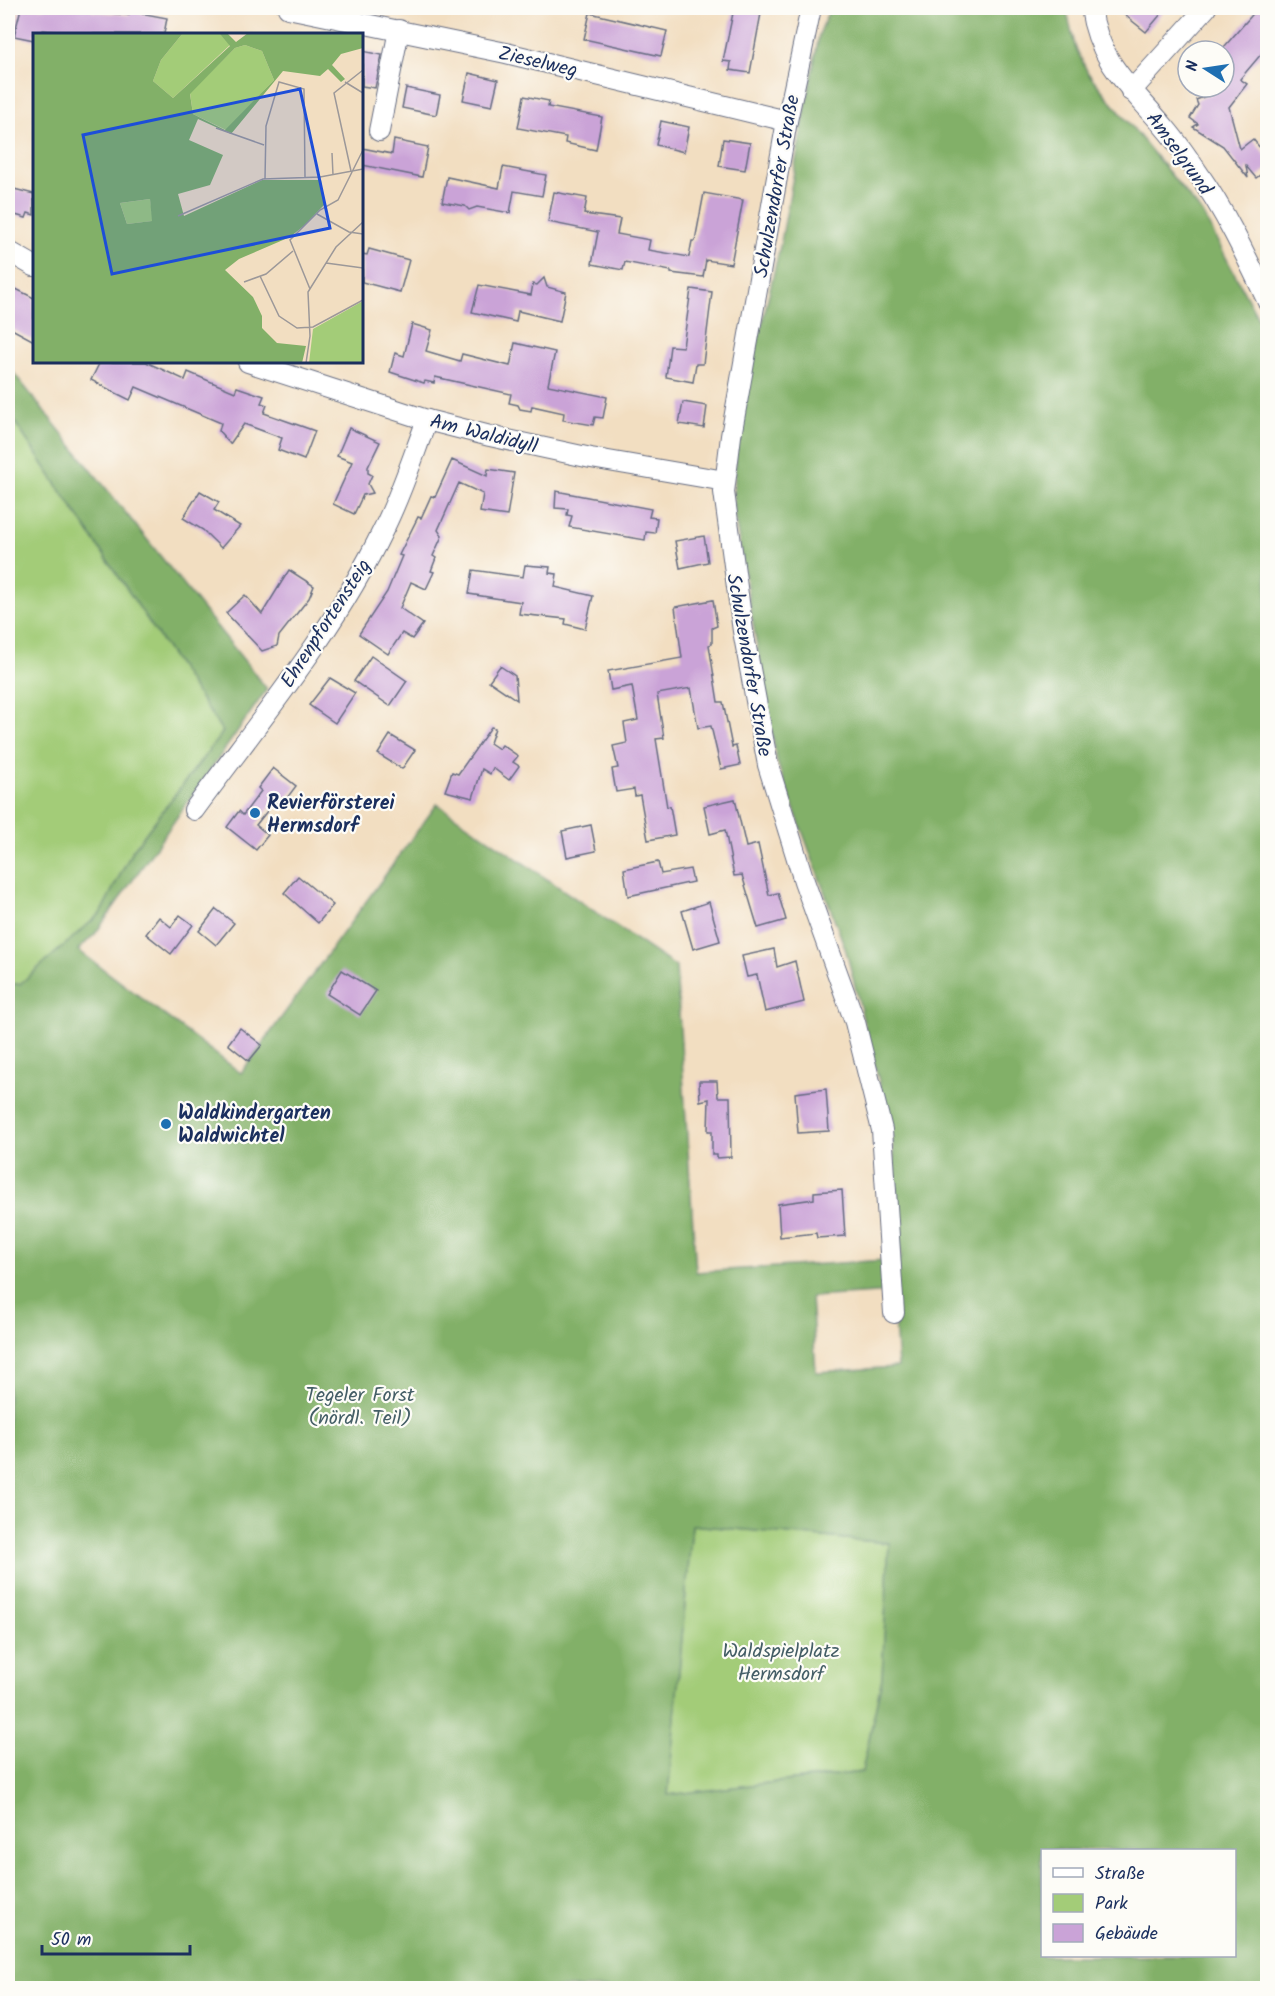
<svg xmlns="http://www.w3.org/2000/svg" width="1275" height="1996" viewBox="0 0 1275 1996" font-family="Kalam,sans-serif">
  <style>
    .green { fill: #a3cc78; stroke: #5f7e6b; stroke-width: 1.5 }
    .forest { fill: #82b068; stroke: #4e7063; stroke-width: 1.5; fill-rule: evenodd }
    .building { fill: #caa3d7 }
    .lines { fill: none; stroke-linecap: round; stroke-linejoin: round }
    .minor-casing { stroke: #666c81; stroke-width: 22 }
    .minor { stroke: #fff; stroke-width: 20 }
    .poi-dot { fill: #1f6fb2; stroke: #fdfcf7; stroke-width: 2 }
    .labels { text-anchor: middle; stroke-width: 4.5; stroke-linejoin: round; paint-order: stroke }
    .street-label { font-size: 20px; fill: #1b2f5e; stroke: #fdfcf7 }
    .poi-label { font-size: 20px; font-weight: bold; fill: #1b2f5e; stroke: #fdfcf7; text-anchor: start }
    .park-label { font-size: 20px; fill: #445e66; stroke: #fdfcf7 }
    .inset-road { fill: none; stroke: #9c9899; stroke-width: 1.5 }
    .view { fill: #1d4ed8; fill-opacity: 0.15; stroke: #1d4ed8; stroke-width: 3 }
    .inset-edge { fill: none; stroke: #1b2f5e; stroke-width: 3 }
  </style>
  <rect width="100%" height="100%" fill="#fdfcf7"/>
  <filter id="ink" filterUnits="userSpaceOnUse"><feTurbulence type="fractalNoise" baseFrequency=".0167" numOctaves="2"/><feDisplacementMap in="SourceGraphic" scale="12" xChannelSelector="R" yChannelSelector="G"/><feConvolveMatrix kernelMatrix="1 2 1 2 8 2 1 2 1" color-interpolation-filters="sRGB"/></filter>
  <filter id="wash" filterUnits="userSpaceOnUse"><feTurbulence type="fractalNoise" baseFrequency=".008" numOctaves="4" result="noise"/><feDisplacementMap in="SourceGraphic" scale="24" xChannelSelector="R" yChannelSelector="G"/><feGaussianBlur stdDeviation="1.35" result="paint"/><feColorMatrix in="noise" values="0 0 0 0 0 0 0 0 0 0 0 0 0 0 0 0 0 1.4 0 .05"/><feComposite in="paint" operator="in"/></filter>
  <g filter="url(#wash)">
    <rect width="100%" height="100%" fill="#f2dec1"/>
    <g class="green">
      <polygon points="8,412 223,732 133,850 100,914 20,984 8,984"/>
      <polygon points="692,1525 889,1543 882,1678 862,1772 668,1795"/>
    </g>
    <path class="forest" d="M830 8H956V11L1066 8 1075 46 1088 73 1203 214 1267 335V1988H8V984H20L100 914 133 850 223 732 8 412V366L267 689 95 934 78 950 241 1073 437 804 676 967 696 1272 901 1259 892 1133 846 951 777 762 733 507 738 426 781 242 819 35ZM893 1292 898 1367 816 1372 811 1297ZM692 1525 889 1543 882 1678 862 1772 668 1795ZM1042 1850H1234V1956H1042Z"/>
    <g id="blocks">
      <g class="building">
        <polygon points="21,8 92,8 91,11 129,15 130,11 167,18 164,34 74,34 43,30 42,34 34,34 34,40 14,36"/>
        <polygon points="734,8 762,8 750,73 730,70 731,62 723,61"/>
        <polygon points="1116,8 1166,8 1146,32"/>
        <polygon points="1258,8 1268,8 1268,46 1240,79 1247,84 1229,107 1240,149 1253,139 1268,158 1268,169 1256,178 1246,166 1248,178 1223,146 1193,127 1198,124 1190,118 1198,105 1196,100 1211,94 1217,87 1224,87 1224,47"/>
        <polygon points="590,13 667,31 661,56 584,39"/>
        <polygon points="362,51 382,55 375,88 362,86"/>
        <polygon points="469,73 498,80 492,106 463,100"/>
        <polygon points="406,88 440,95 436,115 402,108"/>
        <polygon points="524,96 549,101 548,107 602,117 596,150 565,143 566,137 518,128"/>
        <polygon points="661,121 689,127 684,152 656,145"/>
        <polygon points="723,139 750,143 745,170 719,166"/>
        <polygon points="394,140 428,147 422,177 362,165 362,148 392,154"/>
        <polygon points="503,167 546,175 542,196 514,191 510,213 477,207 469,210 465,206 442,202 447,177 499,188"/>
        <polygon points="14,189 34,194 34,215 28,213 26,218 8,213 8,190 13,192"/>
        <polygon points="554,192 587,198 584,214 620,219 617,234 650,240 648,250 689,257 692,241 695,241 704,193 743,200 731,264 706,260 703,277 671,273 671,271 625,262 623,270 592,264 598,232 548,222"/>
        <polygon points="369,249 409,260 400,292 362,282 362,254 367,255"/>
        <polygon points="544,278 547,287 566,292 560,321 518,311 516,322 472,312 479,285 531,295 533,284 537,285"/>
        <polygon points="8,285 34,298 34,341 8,327"/>
        <polygon points="691,289 712,292 703,364 696,364 693,382 666,377 670,346 683,347"/>
        <polygon points="412,324 432,330 426,351 460,361 462,354 510,366 515,343 555,352 548,385 607,397 603,418 595,417 593,425 563,420 564,413 532,406 531,411 520,409 518,405 509,403 511,394 435,377 434,383 425,381 424,383 390,372 395,353 404,356"/>
        <polygon points="100,362 146,362 185,380 188,372 235,392 237,387 264,396 261,403 267,405 264,413 315,431 304,460 278,450 282,438 244,424 230,444 219,431 221,423 136,387 130,400 114,392 91,380"/>
        <polygon points="683,402 707,406 704,428 679,424"/>
        <polygon points="349,428 380,442 368,467 368,473 372,475 368,484 373,493 363,495 354,514 333,504 352,462 337,456"/>
        <polygon points="452,460 487,476 488,469 514,473 507,516 480,512 483,494 459,483 438,530 442,536 433,556 436,558 431,571 434,572 426,589 411,582 400,608 423,624 412,639 402,633 388,654 359,634 387,592 402,556 399,555 418,517 421,518 431,496 435,497"/>
        <polygon points="200,491 219,502 214,510 240,526 221,548 203,530 183,518"/>
        <polygon points="556,491 651,509 649,517 657,518 655,533 646,532 645,540 569,527 572,516 567,515 568,509 555,508"/>
        <polygon points="704,536 708,562 680,568 675,541"/>
        <polygon points="525,565 550,567 549,573 557,574 555,587 593,596 585,629 565,624 566,619 519,614 521,602 469,594 473,570 523,577"/>
        <polygon points="289,570 314,586 309,598 279,636 277,646 262,651 226,613 245,595 262,614"/>
        <polygon points="713,600 717,626 712,628 712,644 709,645 718,702 723,702 732,747 736,746 740,765 721,769 711,726 698,728 691,688 657,694 664,738 656,739 667,807 670,806 675,835 648,840 640,795 635,796 634,789 616,792 612,769 618,768 613,746 627,743 624,723 638,720 632,686 611,690 608,671 682,658 675,607"/>
        <polygon points="371,656 407,681 390,706 354,681"/>
        <polygon points="500,666 515,676 517,700 489,681"/>
        <polygon points="330,678 355,693 335,723 309,705"/>
        <polygon points="491,727 495,728 490,743 499,749 502,745 518,756 513,762 519,766 509,780 493,768 490,774 482,769 473,798 445,791 452,772 458,774"/>
        <polygon points="390,735 415,750 402,769 378,754"/>
        <polygon points="273,768 296,786 281,806 275,801 256,825 268,835 256,850 227,827 239,811 243,815 261,791 258,788"/>
        <polygon points="735,799 746,847 758,844 769,895 778,893 786,920 758,928 742,875 734,876 725,830 710,834 704,806"/>
        <polygon points="591,825 596,851 567,857 562,831"/>
        <polygon points="658,862 661,874 690,869 693,882 628,896 624,869"/>
        <polygon points="298,876 333,905 318,923 284,893"/>
        <polygon points="709,902 720,941 693,949 682,911"/>
        <polygon points="216,909 234,923 216,945 199,931"/>
        <polygon points="180,915 193,925 171,954 146,934 159,917 171,927"/>
        <polygon points="774,949 777,967 795,961 804,1002 765,1012 757,975 747,977 742,956"/>
        <polygon points="342,970 376,991 360,1015 327,994"/>
        <polygon points="240,1028 262,1045 249,1061 228,1044"/>
        <polygon points="699,1081 717,1081 718,1097 730,1097 731,1157 717,1158 717,1155 712,1155 712,1131 708,1131 709,1099 700,1101"/>
        <polygon points="826,1089 829,1131 798,1133 795,1093"/>
        <polygon points="842,1190 845,1236 817,1238 816,1233 780,1237 778,1204 814,1199 814,1192"/>
      </g>
    </g>
  </g>
  <g filter="url(#ink)">
    <use href="#blocks" fill-opacity="0" stroke="#666c81" stroke-width="1.5"/>
    <g class="lines">
      <g class="minor-casing">
        <g id="minor">
          <polyline points="288,8 506,53 787,121"/>
          <polyline points="811,8 787,121 731,436 724,492 743,631 768,765 804,881 855,1022 882,1130 894,1313"/>
          <path d="M1091 8C1099 64 1132 88 1166 129 1178 143 1188 158 1198 173 1226 213 1247 258 1268 302"/>
          <polyline points="1131,91 1206,8"/>
          <polyline points="379,131 399,30"/>
          <polyline points="8,251 34,266"/>
          <polyline points="248,362 427,420 490,436 591,458 725,481"/>
          <path d="M194 810C260 720 334 632 383 530 401 495 413 456 427 420"/>
        </g>
      </g>
      <use href="#minor" class="minor"/>
    </g>
  </g>
  <g class="poi-dot">
    <circle cx="255" cy="813" r="6"/>
    <circle cx="166" cy="1124" r="6"/>
  </g>
  <g class="labels">
    <g class="street-label">
      <text transform="translate(538 61) rotate(13)" y="7">Zieselweg</text>
      <text transform="translate(1180 153) rotate(54)" y="7">Amselgrund</text>
      <text transform="translate(776 186) rotate(-80)" y="7">Schulzendorfer Straße</text>
      <text transform="translate(484 433) rotate(14)" y="7">Am Waldidyll</text>
      <text transform="translate(325 623) rotate(-57)" y="7">Ehrenpfortensteig</text>
      <text transform="translate(750 665) rotate(80)" y="7">Schulzendorfer Straße</text>
    </g>
    <g class="poi-label">
      <text x="267" y="809">Revierförsterei<tspan x="267" dy="23">Hermsdorf</tspan></text>
      <text x="178" y="1119">Waldkindergarten<tspan x="178" dy="23">Waldwichtel</tspan></text>
    </g>
    <g class="park-label">
      <text x="360" y="1401">Tegeler Forst<tspan x="360" dy="23">(nördl. Teil)</tspan></text>
      <text x="781" y="1657">Waldspielplatz<tspan x="781" dy="23">Hermsdorf</tspan></text>
    </g>
  </g>
  <g transform="translate(33 33)">
    <rect width="330" height="330" fill="#f2dec1"/>
    <path d="M150 0H186L197 12 140 65 120 48 128 27ZM212 12 229 18 241 47 193 97 160 81 157 60 202 15ZM117 166 120 188 94 191 87 170ZM330 268V330H276L280 296Z" fill="#a3cc78"/>
    <path d="M0 0H150L128 27 120 48 140 65 197 13 186 0H194L203 9 215 0H330V15L308 21 299 32 312 46 308 49 295 36 287 43 250 38 198 101 165 86 156 107 190 122 177 152 145 161 151 183 229 147H288L291 172 272 192 257 204 206 226 192 237 220 264 229 283V295L244 310 273 313 269 330H0ZM212 12 229 18 241 47 192 97 160 81 157 61 202 15ZM117 166 119 188 94 191 87 170Z" fill="#82b068" fill-rule="evenodd"/>
    <path class="inset-road" d="M312 49 330 60M183 95 231 112M299 120 300 142M318 138 301 60 330 37M232 146 233 93 246 49 271 56 272 144M284 181 316 199 330 201M145 183 230 146 287 144 330 136M293 230 330 235M227 243 246 283 264 295 280 294 330 267M211 249 233 241 260 218M277 256 257 207 287 177 305 167 330 117M273 330 277 303 275 259 303 214 330 189"/>
    <path class="view" d="M267 56 297 195 79 241 50 102Z"/>
    <rect width="330" height="330" class="inset-edge"/>
  </g>
  <rect width="1275" height="1996" fill="none" stroke="#fdfcf7" stroke-width="30"/>
  <rect x="1041" y="1849" width="195" height="108" fill="#fdfcf7" stroke="#a3aaba" stroke-width="1.5"/>
  <rect x="1053" y="1868" width="30" height="9" fill="#ffffff" stroke="#a3aaba" stroke-width="1.5"/>
  <text x="1095" y="1879" font-size="18" fill="#1b2f5e">Straße</text>
  <rect x="1053" y="1894" width="30" height="18" fill="#a3cc78" stroke="#a3aaba" stroke-width="1.5"/>
  <text x="1095" y="1909" font-size="18" fill="#1b2f5e">Park</text>
  <rect x="1053" y="1924" width="30" height="18" fill="#caa3d7" stroke="#a3aaba" stroke-width="1.5"/>
  <text x="1095" y="1939" font-size="18" fill="#1b2f5e">Gebäude</text>
  <g transform="translate(1206 69) rotate(282)"><circle r="28" fill="#fdfcf7" stroke="#a3aaba" stroke-width="1.5"/>
  <path d="M0-4.5L10 22L0 15L-10 22Z" fill="#1f6fb2"/>
  <text y="-9" font-size="16" font-weight="bold" text-anchor="middle" fill="#1b2f5e">N</text>
  </g>
  <path d="M42 1945v9h148v-9" fill="none" stroke="#1b2f5e" stroke-width="3"/>
  <text x="51" y="1945" font-size="18" fill="#1b2f5e" stroke="#fdfcf7" stroke-width="4.5" paint-order="stroke">50 m</text>
</svg>
